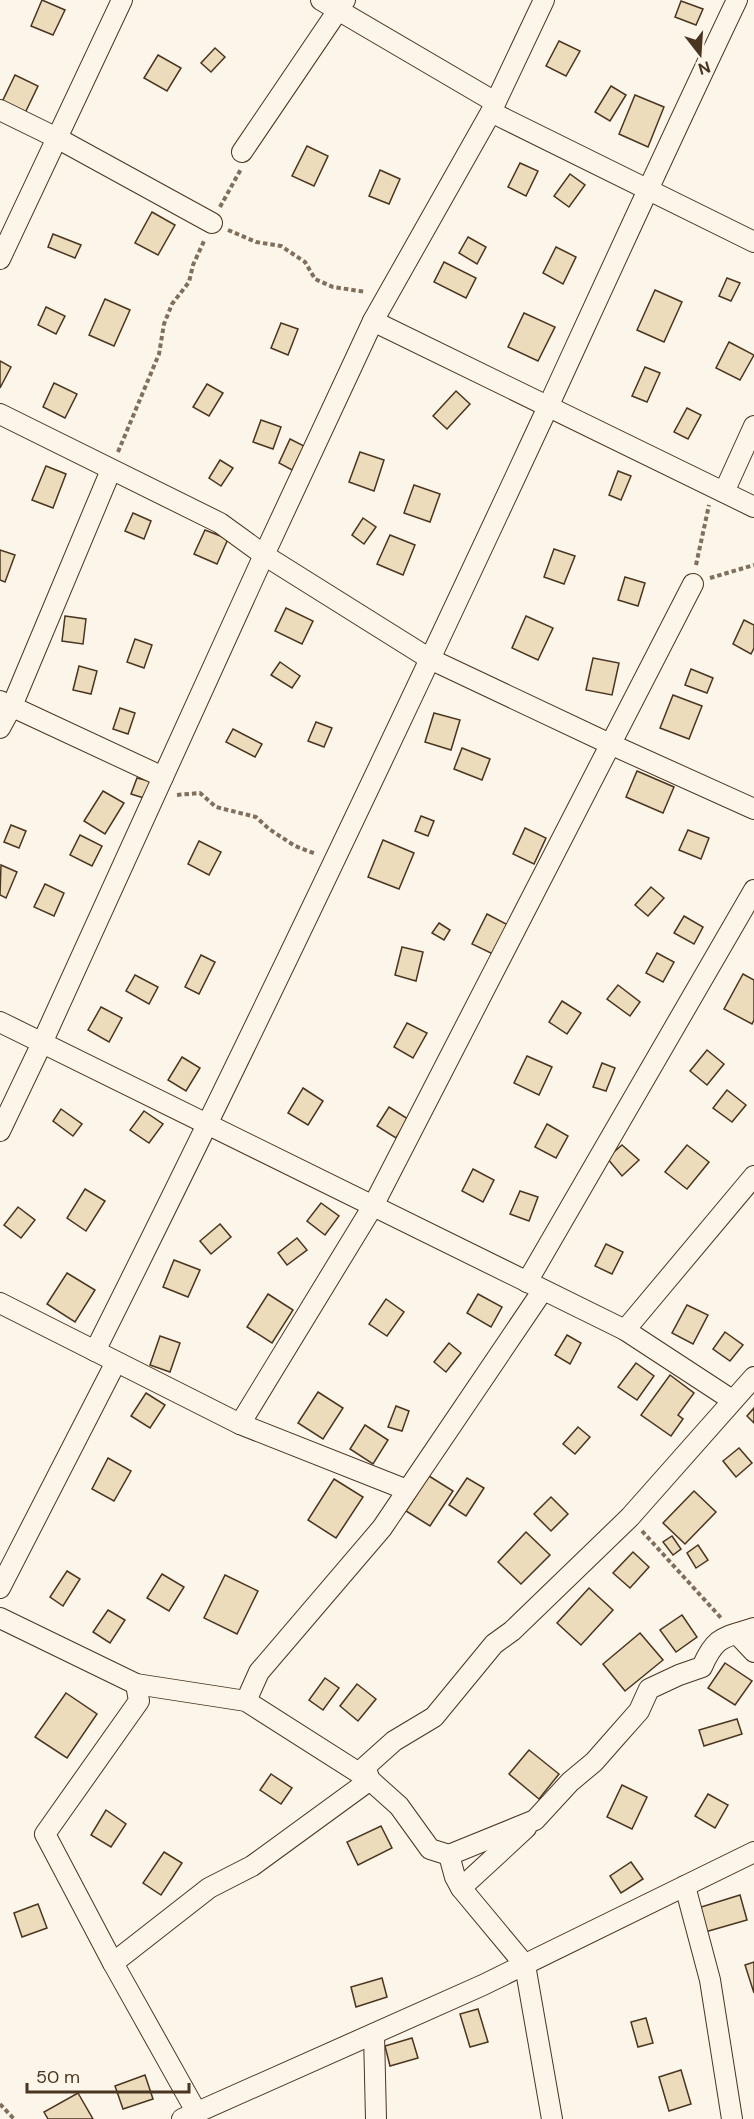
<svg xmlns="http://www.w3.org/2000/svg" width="754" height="2119" viewBox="0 0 754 2119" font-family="'DM Sans',sans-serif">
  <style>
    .building { fill: #ecdcbc; stroke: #4a3520; stroke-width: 1.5 }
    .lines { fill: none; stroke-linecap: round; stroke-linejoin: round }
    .street-casing { stroke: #4a3520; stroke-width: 22 }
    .path { stroke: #7f6f5c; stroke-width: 4; stroke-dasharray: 4.5 3; stroke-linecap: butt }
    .street { stroke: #fbf6e9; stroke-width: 20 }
  </style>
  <rect width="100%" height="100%" fill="#fbf6e9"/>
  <g class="building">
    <polygon points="42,0 65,10 53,35 31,26"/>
    <polygon points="681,1 703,9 696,25 675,17"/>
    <polygon points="559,41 580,51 566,76 546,66"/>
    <polygon points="215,48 225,57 211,72 201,63"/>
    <polygon points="158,55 181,68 167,91 144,78"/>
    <polygon points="15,75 38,86 25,113 2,102"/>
    <polygon points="611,86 626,95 610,121 595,112"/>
    <polygon points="635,95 664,107 648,147 619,134"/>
    <polygon points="307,146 328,156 314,186 292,176"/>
    <polygon points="520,163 538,171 526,196 508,187"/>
    <polygon points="380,170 400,179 389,204 369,196"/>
    <polygon points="570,174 585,185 569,207 554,196"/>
    <polygon points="152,212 175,225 158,255 135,243"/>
    <polygon points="53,234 81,245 75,258 48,247"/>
    <polygon points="468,237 486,247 477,264 459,253"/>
    <polygon points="556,247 576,257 563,284 543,273"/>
    <polygon points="444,262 476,278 466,298 434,282"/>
    <polygon points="727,278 740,283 731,301 719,296"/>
    <polygon points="655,290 682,302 664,342 637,330"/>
    <polygon points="105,299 130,310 114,346 89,335"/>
    <polygon points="46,307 65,316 56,334 38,325"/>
    <polygon points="524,313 555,327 538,361 508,347"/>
    <polygon points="281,323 298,329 288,355 271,348"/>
    <polygon points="729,342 754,355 740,380 716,368"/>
    <polygon points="0,361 11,367 0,388"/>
    <polygon points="645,367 660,373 647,402 632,396"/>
    <polygon points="54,383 77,394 65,418 43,407"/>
    <polygon points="207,384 223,393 209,416 193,407"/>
    <polygon points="456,391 470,404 447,429 433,416"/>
    <polygon points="687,408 701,415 688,439 674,432"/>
    <polygon points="261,420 281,427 273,449 253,442"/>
    <polygon points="290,439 304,446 292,470 279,463"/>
    <polygon points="360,452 384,460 374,491 349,482"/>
    <polygon points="220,460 233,468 221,486 209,478"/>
    <polygon points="46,466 66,474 53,508 32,500"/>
    <polygon points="618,471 631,476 621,500 609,495"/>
    <polygon points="414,485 440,494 430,522 404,513"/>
    <polygon points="133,513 151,521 144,539 125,531"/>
    <polygon points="363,518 376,527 364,544 352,535"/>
    <polygon points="205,530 228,539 217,564 194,554"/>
    <polygon points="390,535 415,545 403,575 377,564"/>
    <polygon points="554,549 575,556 564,584 544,577"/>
    <polygon points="0,550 15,555 5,582 0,580"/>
    <polygon points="625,577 645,583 638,606 618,600"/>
    <polygon points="286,608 313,621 302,644 275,631"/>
    <polygon points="65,616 86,619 83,644 62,641"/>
    <polygon points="526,616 553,628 538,660 512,648"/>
    <polygon points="744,620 754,625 754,648 751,654 733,644"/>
    <polygon points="135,639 152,645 144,668 127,662"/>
    <polygon points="593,658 619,663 612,695 586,690"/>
    <polygon points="280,662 300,676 292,688 271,675"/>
    <polygon points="79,666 97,671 91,694 73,690"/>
    <polygon points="691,669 713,678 707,693 685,685"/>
    <polygon points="673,695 702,706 689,739 660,728"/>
    <polygon points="120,708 135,713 128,734 113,729"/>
    <polygon points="434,713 460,720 451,750 425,742"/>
    <polygon points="316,722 332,728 324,747 308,741"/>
    <polygon points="233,729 262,744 255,757 226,742"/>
    <polygon points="462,748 490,759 482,780 454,769"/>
    <polygon points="637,771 674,787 663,813 626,797"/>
    <polygon points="137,778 153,782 147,799 131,794"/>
    <polygon points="103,791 124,803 105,834 84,821"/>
    <polygon points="421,816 434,821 428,836 415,831"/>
    <polygon points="11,825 26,831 19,848 4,842"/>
    <polygon points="525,828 546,838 534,864 513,854"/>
    <polygon points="688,830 709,838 701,859 679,850"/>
    <polygon points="80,835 102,846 92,866 70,855"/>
    <polygon points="383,840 414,853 399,889 368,877"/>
    <polygon points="199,841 221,852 209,875 188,864"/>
    <polygon points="1,865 17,872 6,898 0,895"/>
    <polygon points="45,884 64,893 54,916 34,907"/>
    <polygon points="651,887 664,898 648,916 635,905"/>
    <polygon points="487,914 510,926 495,955 472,944"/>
    <polygon points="684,916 703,927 694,944 674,933"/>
    <polygon points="439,923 450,930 444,940 432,933"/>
    <polygon points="402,947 423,952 416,981 395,975"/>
    <polygon points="657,953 674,962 663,982 646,973"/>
    <polygon points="201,955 215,962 199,994 185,987"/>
    <polygon points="743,974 754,980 754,1020 752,1024 724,1009"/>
    <polygon points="135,975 158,987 149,1004 126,991"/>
    <polygon points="618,985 640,1002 630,1016 607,999"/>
    <polygon points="562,1001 581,1013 567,1034 549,1022"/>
    <polygon points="101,1007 122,1018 109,1042 88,1030"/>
    <polygon points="407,1023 427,1033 413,1058 394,1047"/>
    <polygon points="707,1050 724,1064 707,1085 690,1071"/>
    <polygon points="527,1056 552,1067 539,1095 514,1083"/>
    <polygon points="182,1057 200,1068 186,1091 168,1080"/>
    <polygon points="602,1063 615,1068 606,1091 593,1087"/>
    <polygon points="303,1088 323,1101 308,1125 288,1113"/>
    <polygon points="727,1090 746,1105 732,1122 713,1108"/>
    <polygon points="389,1107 408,1119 396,1138 377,1126"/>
    <polygon points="61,1109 82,1124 73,1136 53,1121"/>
    <polygon points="144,1111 163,1124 149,1143 130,1130"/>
    <polygon points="547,1124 568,1136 556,1158 535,1147"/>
    <polygon points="622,1145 639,1160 622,1176 607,1158"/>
    <polygon points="687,1145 709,1162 687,1189 665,1172"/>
    <polygon points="473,1169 494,1180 483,1202 462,1191"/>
    <polygon points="85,1189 105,1201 86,1231 67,1218"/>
    <polygon points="520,1191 538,1197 529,1221 510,1214"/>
    <polygon points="321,1203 339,1216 325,1235 307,1221"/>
    <polygon points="18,1207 35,1220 21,1238 4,1225"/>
    <polygon points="220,1224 231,1237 211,1254 200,1241"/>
    <polygon points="297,1238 307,1250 287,1265 278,1253"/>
    <polygon points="606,1244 623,1252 612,1274 595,1266"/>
    <polygon points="174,1260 200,1270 188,1297 163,1287"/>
    <polygon points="67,1273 95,1290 75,1322 47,1304"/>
    <polygon points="268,1294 293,1310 272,1343 247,1327"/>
    <polygon points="478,1294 502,1307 491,1327 467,1313"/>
    <polygon points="386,1299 404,1312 387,1336 369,1324"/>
    <polygon points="687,1305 708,1315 693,1344 672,1333"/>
    <polygon points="725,1332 743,1345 730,1361 713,1349"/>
    <polygon points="567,1335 581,1343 570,1364 555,1355"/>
    <polygon points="160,1336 180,1343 170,1372 150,1365"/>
    <polygon points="449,1343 461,1353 446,1372 434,1362"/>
    <polygon points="636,1363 654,1376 637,1400 618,1387"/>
    <polygon points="670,1375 694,1393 678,1415 683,1419 671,1436 641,1415"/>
    <polygon points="318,1392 343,1408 323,1439 298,1423"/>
    <polygon points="146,1393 165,1405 150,1428 131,1416"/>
    <polygon points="396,1406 409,1411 402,1431 388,1427"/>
    <polygon points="754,1408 754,1423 747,1416"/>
    <polygon points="365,1425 388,1440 373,1464 350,1449"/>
    <polygon points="578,1427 590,1437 575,1454 563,1444"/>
    <polygon points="739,1448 752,1463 736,1477 723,1461"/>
    <polygon points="108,1458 131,1471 114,1501 92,1489"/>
    <polygon points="429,1476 453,1491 430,1526 406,1511"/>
    <polygon points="467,1478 484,1488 466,1516 449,1505"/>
    <polygon points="334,1479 363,1497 336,1538 308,1520"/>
    <polygon points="694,1491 716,1512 685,1544 663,1523"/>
    <polygon points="551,1497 568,1514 551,1531 534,1514"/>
    <polygon points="526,1532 550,1555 521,1584 498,1562"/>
    <polygon points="672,1536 681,1549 673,1555 663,1542"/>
    <polygon points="698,1545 708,1560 696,1568 687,1553"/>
    <polygon points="633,1552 649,1567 630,1588 613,1573"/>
    <polygon points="67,1571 80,1579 63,1606 50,1597"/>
    <polygon points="162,1574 184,1587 169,1611 147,1598"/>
    <polygon points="225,1575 258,1591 237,1634 204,1618"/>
    <polygon points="589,1588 613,1610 581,1645 557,1623"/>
    <polygon points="108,1610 125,1620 110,1643 93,1632"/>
    <polygon points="682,1615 697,1637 676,1652 660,1630"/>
    <polygon points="640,1633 663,1660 625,1691 603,1664"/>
    <polygon points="725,1663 752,1681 735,1705 708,1688"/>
    <polygon points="325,1678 339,1688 323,1710 309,1700"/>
    <polygon points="357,1684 376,1699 358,1721 340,1706"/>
    <polygon points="66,1693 97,1714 67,1758 35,1737"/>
    <polygon points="737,1719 742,1734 704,1746 699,1730"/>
    <polygon points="529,1750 559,1774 539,1799 509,1774"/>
    <polygon points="271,1774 292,1788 281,1804 260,1790"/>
    <polygon points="622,1785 647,1797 632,1829 607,1817"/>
    <polygon points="708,1794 728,1805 715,1828 695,1816"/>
    <polygon points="106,1810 126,1824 111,1847 91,1835"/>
    <polygon points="381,1826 392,1848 358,1865 347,1842"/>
    <polygon points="164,1852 182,1863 161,1895 143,1883"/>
    <polygon points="631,1862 643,1879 621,1893 610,1876"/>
    <polygon points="740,1895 747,1920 705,1932 698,1908"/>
    <polygon points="38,1904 47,1928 22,1937 14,1913"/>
    <polygon points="754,1962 754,1993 745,1965"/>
    <polygon points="382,1978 387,1997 356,2007 351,1987"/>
    <polygon points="478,2009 488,2042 470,2047 460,2014"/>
    <polygon points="646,2018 653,2043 638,2047 631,2022"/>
    <polygon points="412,2038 418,2058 390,2066 385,2046"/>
    <polygon points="681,2070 691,2104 669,2111 659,2077"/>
    <polygon points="145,2075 153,2099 123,2109 115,2086"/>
    <polygon points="78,2093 93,2119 48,2119 44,2112"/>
  </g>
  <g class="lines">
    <g class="street-casing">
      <g id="street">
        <polyline points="321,0 495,102"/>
        <polyline points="0,110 57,138 212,223"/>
        <polyline points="491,112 754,242"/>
        <polyline points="242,152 345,0"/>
        <polyline points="0,259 122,0"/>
        <polyline points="373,321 754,507"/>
        <polyline points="0,414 220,523 264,555 430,659 610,744 754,809"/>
        <polyline points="724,492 754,426"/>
        <polyline points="0,701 163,777"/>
        <polyline points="0,728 12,706 111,470"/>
        <polyline points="0,1022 625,1330 754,1176"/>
        <polyline points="0,1131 42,1043 264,555 373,321 491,112 544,0"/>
        <polyline points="527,1282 754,890"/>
        <polyline points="0,1303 240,1424 373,1206 693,584"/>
        <polyline points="625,1330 732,1400"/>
        <path d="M95 1351C251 1040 400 725 547 409 610 272 672 136 737 0"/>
        <polyline points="240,1424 407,1490"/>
        <polyline points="0,1588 116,1362"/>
        <polyline points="0,1618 136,1684 246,1701 370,1780 252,1866 209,1888 113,1963"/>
        <polyline points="737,1634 754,1652"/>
        <polyline points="136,1684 139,1701 45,1834 113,1963 197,2113"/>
        <polyline points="246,1701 259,1672 382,1528 543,1290"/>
        <polyline points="449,1855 430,1849 399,1806 370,1780 365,1767 394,1741 434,1717 494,1644 512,1631 630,1517 754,1377"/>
        <polyline points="685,1886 710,1980 732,2119"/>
        <polyline points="461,1888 526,1828"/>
        <polyline points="374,2034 376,2119"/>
        <polyline points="182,2119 483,1985 754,1852"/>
        <path d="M552 2119 525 1965 461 1888 455 1877 449 1855 535 1820 570 1782 594 1762 616 1737 639 1711 649 1689 679 1675 702 1667C716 1635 724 1638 754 1628"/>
      </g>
    </g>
    <g class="path">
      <polyline points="220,207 241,169"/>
      <polyline points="228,230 256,242 281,246 305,262 315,279 333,287 366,292"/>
      <polyline points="118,452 159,354 164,324 172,304 189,282 193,265 204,241"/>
      <polyline points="696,565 709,505"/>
      <polyline points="710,578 754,565"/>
      <polyline points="177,795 200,793 216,807 256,817 269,829 295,846 316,854"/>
      <polyline points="642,1531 722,1619"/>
      <polyline points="0,2104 14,2119"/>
    </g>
    <use href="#street" class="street"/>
  </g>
  <g transform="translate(700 54) rotate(163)" stroke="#fbf6e9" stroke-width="4.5" paint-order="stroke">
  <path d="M0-4.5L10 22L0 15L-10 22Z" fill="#4a3520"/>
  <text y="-9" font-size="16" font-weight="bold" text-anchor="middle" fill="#4a3520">N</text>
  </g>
  <path d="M27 2083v9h162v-9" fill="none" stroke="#4a3520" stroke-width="3"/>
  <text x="36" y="2083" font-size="18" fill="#4a3520" stroke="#fbf6e9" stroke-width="4.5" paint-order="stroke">50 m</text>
</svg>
